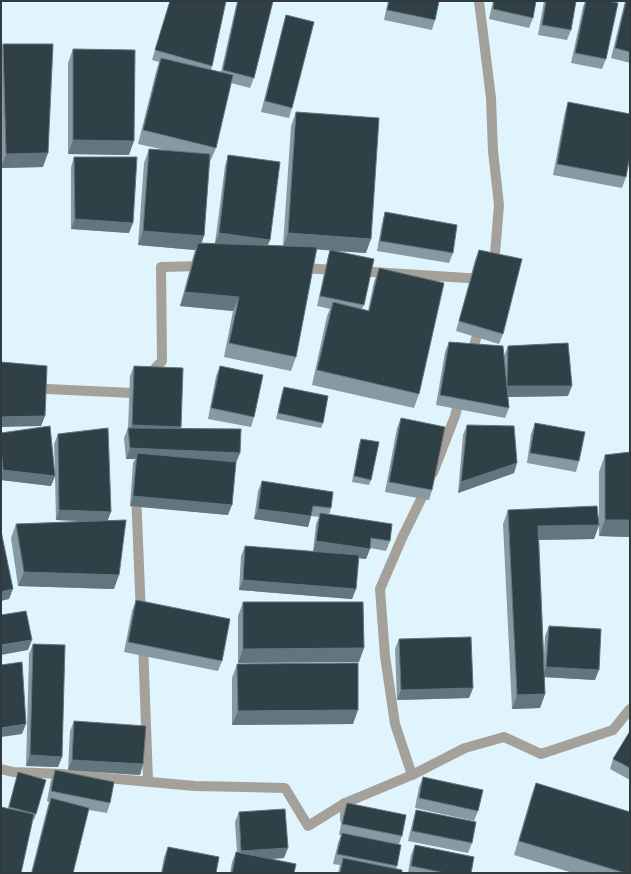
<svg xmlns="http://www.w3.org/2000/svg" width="631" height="874" viewBox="0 0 631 874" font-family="'Golos Text',sans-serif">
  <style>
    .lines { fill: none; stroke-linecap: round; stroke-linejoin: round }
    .street { stroke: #a3a19a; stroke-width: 10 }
    .wall { fill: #879aa1 }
    .shaded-wall { fill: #64767d }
    .building { fill: #2f4046; stroke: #64767d }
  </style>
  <rect width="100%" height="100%" fill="#dff4fc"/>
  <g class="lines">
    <g class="street">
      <polyline points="479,1 491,98 493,151 499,205 494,266"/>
      <polyline points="301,268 337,270"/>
      <polyline points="357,271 483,279"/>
      <polyline points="471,357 480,324"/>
      <polyline points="47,389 132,393 162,361 161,267 203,266"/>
      <polyline points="433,473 455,416 460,397"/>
      <polyline points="136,493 141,615"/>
      <polyline points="143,643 148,781"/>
      <polyline points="1,769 13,772 62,774 195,786 285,788 308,826 345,803"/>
      <polyline points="412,775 395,724 385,656 380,589 402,538 427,487"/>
      <polyline points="345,820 345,803 412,775 465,748 504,737 541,754 613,730 630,709"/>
    </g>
  </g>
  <g class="wall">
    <polygon points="170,1 226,1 212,66 211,70 221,72 237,1 273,1 254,78 250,88 231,83 216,148 210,162 210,161 204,236 201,243 215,243 225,166 228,155 268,245 283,246 291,126 296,112 366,253 334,251 364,305 362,309 368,311 374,282 379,268 419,394 414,408 312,385 327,316 330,309 317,306 327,260 330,250 317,249 296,357 291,371 224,357 233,311 180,306 193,257 195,250 138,245 144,163 149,149 165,150 138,144 156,72 159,62 152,60"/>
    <polygon points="388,1 439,1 435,20 432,30 384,20"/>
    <polygon points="493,1 536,1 533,18 529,28 489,19"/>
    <polygon points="544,1 576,1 571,30 567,40 538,35"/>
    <polygon points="585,1 608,1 606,59 602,69 571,63 583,7"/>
    <polygon points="625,1 630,1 630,63 611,58"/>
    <polygon points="286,15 292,108 289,118 261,112 283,25"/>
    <polygon points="3,44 43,167 1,168 1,51"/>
    <polygon points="73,49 129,155 68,154 68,63"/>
    <polygon points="568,102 626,177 622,188 553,175 565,112"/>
    <polygon points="74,157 129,233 71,229 71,167"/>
    <polygon points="385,212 453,253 449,263 377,251 382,223"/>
    <polygon points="479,250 503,334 499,344 456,331 475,260"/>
    <polygon points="449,342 504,356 508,346 568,396 508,397 509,408 505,418 436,405 445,352"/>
    <polygon points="134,366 181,428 236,463 228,515 130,506 133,463 135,459 126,459 124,438 128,428 130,376"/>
    <polygon points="220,366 254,417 251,427 208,419 216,376"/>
    <polygon points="284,387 323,423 321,428 276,419 282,392"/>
    <polygon points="401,418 432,490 429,500 385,492 397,428"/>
    <polygon points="535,423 579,461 576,472 527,463 531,434"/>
    <polygon points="467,425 517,463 514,473 458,493 463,435"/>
    <polygon points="1,433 55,474 54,444 58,434 108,520 114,589 18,586 11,538 16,524 81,521 56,520 55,476 51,486 1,480"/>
    <polygon points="361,439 371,480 369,485 352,482 359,444"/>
    <polygon points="630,452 630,537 599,536 599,525 594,539 539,540 544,654 545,636 549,626 595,680 545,677 545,694 540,708 512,709 503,524 508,510 599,523 599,472 605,455"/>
    <polygon points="262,481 331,508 329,515 390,541 386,551 370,548 366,559 358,558 356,589 352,599 239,590 241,556 245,546 313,552 316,524 319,517 311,516 308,527 254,519 258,491"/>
    <polygon points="136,600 222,661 218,671 124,652 132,611"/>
    <polygon points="243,602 359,662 238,663 238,616"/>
    <polygon points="399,639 473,688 469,698 397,700 395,649"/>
    <polygon points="33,644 62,757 58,767 26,766 29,654"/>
    <polygon points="237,664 353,724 232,725 232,678"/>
    <polygon points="74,721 143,764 140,775 68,770 70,731"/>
    <polygon points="630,731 630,780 610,769 613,759"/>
    <polygon points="55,770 110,803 107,813 89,810 73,873 31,873 47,809 49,802 47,801 51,780"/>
    <polygon points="18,772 36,814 34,820 8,808"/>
    <polygon points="423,777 478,811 474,821 415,808 419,787"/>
    <polygon points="536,783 630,873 573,873 514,855 531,797"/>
    <polygon points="347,803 402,836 399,844 397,866 396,868 402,873 338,873 340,865 333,864 338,843 341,835 339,835 343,814"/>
    <polygon points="416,810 472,843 468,853 408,841 413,820"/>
    <polygon points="239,812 284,858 271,859 294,873 230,873 232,862 236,852 237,852 235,822"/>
    <polygon points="415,845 471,873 408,873 411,855"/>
    <polygon points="168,847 216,873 161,873 164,857"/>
  </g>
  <g class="shaded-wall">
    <polygon points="73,140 134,141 129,155 68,154"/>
    <polygon points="48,153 43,167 1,168 6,154"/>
    <polygon points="75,219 133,223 129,233 71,229"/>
    <polygon points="143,231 204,236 199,250 198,243 195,250 138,245"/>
    <polygon points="219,233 270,240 266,250 215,243"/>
    <polygon points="288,233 371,239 366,253 283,247"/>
    <polygon points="185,292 239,297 233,311 180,306"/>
    <polygon points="507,386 572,386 568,396 504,397"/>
    <polygon points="45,416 41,426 1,427 1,417"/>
    <polygon points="132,425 181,427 178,437 128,435"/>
    <polygon points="130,448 240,453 236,463 137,453 135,459 126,459"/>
    <polygon points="517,463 514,473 458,493 461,482"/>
    <polygon points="3,470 55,476 51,486 1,480 1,475"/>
    <polygon points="133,496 232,505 228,515 130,506"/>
    <polygon points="258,509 311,516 308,527 254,519"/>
    <polygon points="59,510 111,512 107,522 56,520"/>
    <polygon points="605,520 630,520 630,537 599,536"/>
    <polygon points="599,525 594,539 533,540 538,526"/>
    <polygon points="316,541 370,549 366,559 313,552"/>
    <polygon points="24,572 119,575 114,589 18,586"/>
    <polygon points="243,580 356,589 352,599 239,590"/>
    <polygon points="13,589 9,599 1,601 1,592"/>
    <polygon points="32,640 28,650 1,655 1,645"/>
    <polygon points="364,648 359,662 238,663 243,649"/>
    <polygon points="546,667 599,670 595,680 542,677"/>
    <polygon points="473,688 469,698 397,700 401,690"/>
    <polygon points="545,694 540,708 512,709 517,695"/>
    <polygon points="358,710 353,724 232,725 238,711"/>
    <polygon points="26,724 22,734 1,737 1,728"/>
    <polygon points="30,755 62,757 58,767 26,766"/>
    <polygon points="72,760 143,764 140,775 68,770"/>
    <polygon points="288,848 284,858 237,861 241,851"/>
  </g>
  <g class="building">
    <polygon points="170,1 226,1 212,66 155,50"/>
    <polygon points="238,1 273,1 254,78 223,70"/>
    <polygon points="389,1 439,1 435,20 387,10"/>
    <polygon points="494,1 536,1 533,18 493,9"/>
    <polygon points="546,1 576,1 571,30 542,25"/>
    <polygon points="586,1 608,1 618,3 606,59 575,53"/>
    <polygon points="626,1 630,1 630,52 615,48"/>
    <polygon points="286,15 314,22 292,108 265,101"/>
    <polygon points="3,44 53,44 48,153 6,154"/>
    <polygon points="73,49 135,50 134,141 73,140"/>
    <polygon points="161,58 233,75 216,148 143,130"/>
    <polygon points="568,102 630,114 630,155 626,177 557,164"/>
    <polygon points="296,112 379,118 371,239 288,233"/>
    <polygon points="149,149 210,154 204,236 143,231"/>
    <polygon points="228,155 280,162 270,240 219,233"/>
    <polygon points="74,157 137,157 133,223 75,219"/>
    <polygon points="385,212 457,225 453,253 380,241"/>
    <polygon points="198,243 317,247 296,357 229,343 239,297 185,292"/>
    <polygon points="330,250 374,259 364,305 320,296"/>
    <polygon points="479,250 522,259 503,334 459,321"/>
    <polygon points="379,268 444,283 419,394 317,370 333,302 369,311"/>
    <polygon points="449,342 503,346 509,408 440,395"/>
    <polygon points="568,343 572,386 507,386 508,346"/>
    <polygon points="1,362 47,366 45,416 1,417"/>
    <polygon points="134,366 183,368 181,427 132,425"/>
    <polygon points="220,366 263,375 254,417 211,408"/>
    <polygon points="284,387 328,396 323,423 278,413"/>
    <polygon points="401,418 445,427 432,490 389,482"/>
    <polygon points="535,423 585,432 579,461 530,453"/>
    <polygon points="467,425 514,426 517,463 461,482"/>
    <polygon points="50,426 55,476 3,470 1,447 1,433"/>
    <polygon points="108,428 111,512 59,510 58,434"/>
    <polygon points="128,428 241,429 240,453 130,448"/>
    <polygon points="361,439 379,442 371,480 354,476"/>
    <polygon points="630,452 630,520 605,520 605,455"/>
    <polygon points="137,453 236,462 232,505 133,496"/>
    <polygon points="262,481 333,492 331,508 313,506 311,516 258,509"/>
    <polygon points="597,506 599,525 538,526 545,694 517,695 508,510"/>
    <polygon points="320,513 392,524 390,541 371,538 370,549 316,541"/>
    <polygon points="126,520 119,575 24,572 16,524"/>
    <polygon points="1,531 13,589 1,592"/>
    <polygon points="245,546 359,555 356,589 243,580"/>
    <polygon points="136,600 230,619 222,661 128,642"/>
    <polygon points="243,602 363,602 364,648 243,649"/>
    <polygon points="26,611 32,640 1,645 1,615"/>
    <polygon points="549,626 601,629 599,670 546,667"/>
    <polygon points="471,637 473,688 401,690 399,639"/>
    <polygon points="33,644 65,645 62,757 30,755"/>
    <polygon points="22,662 26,724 1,728 1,665"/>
    <polygon points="358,663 358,710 238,711 237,664"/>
    <polygon points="74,721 146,726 143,764 72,760"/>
    <polygon points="630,731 630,768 613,759"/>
    <polygon points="55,770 114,782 110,803 51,791"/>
    <polygon points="18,772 46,780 36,814 9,807"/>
    <polygon points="423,777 483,790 478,811 419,798"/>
    <polygon points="536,783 630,812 630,873 625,873 519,841"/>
    <polygon points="51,798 89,808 73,873 32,873"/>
    <polygon points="347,803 406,815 402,836 342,824"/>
    <polygon points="1,807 34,814 21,873 1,873"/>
    <polygon points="285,809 288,848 241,851 239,812"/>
    <polygon points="416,810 476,822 472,843 412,831"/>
    <polygon points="342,833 401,845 397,866 337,854"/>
    <polygon points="415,845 474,857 471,873 445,873 411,866"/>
    <polygon points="168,847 219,857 216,873 162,873"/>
    <polygon points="236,852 296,864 294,873 232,873"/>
    <polygon points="343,858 402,870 402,873 340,873"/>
  </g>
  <rect width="631" height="874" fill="none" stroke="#323a3d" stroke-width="4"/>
</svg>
